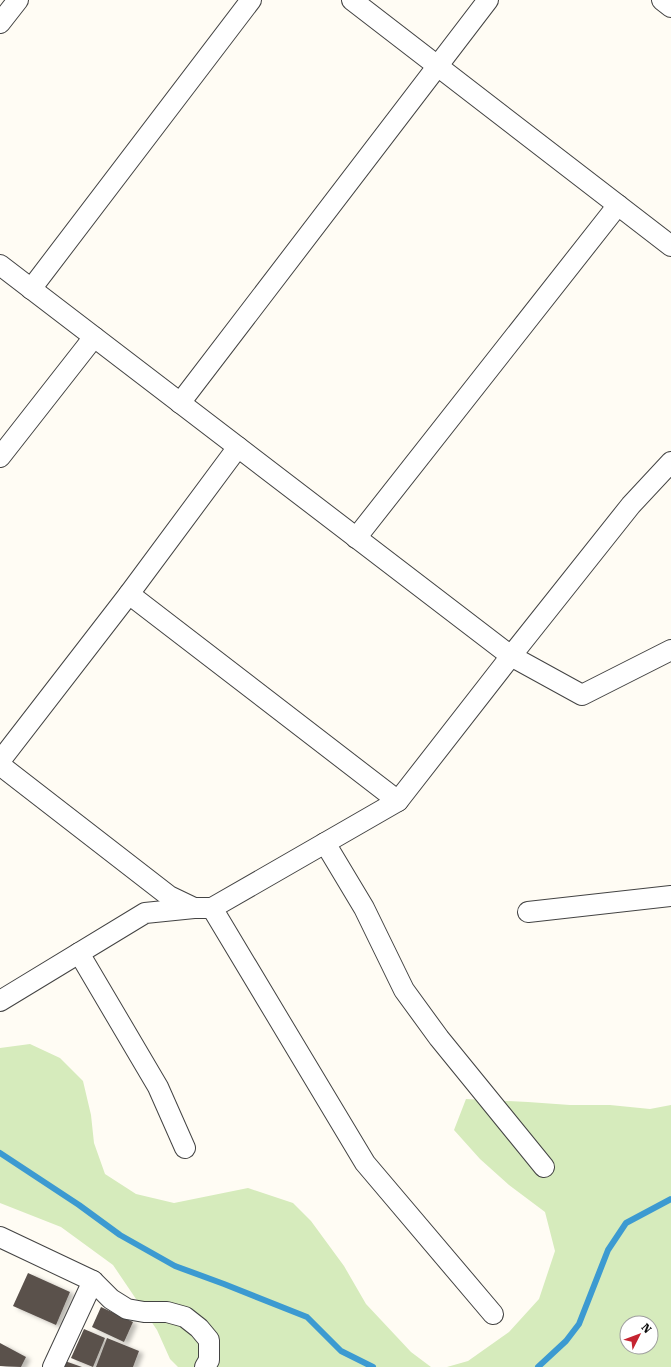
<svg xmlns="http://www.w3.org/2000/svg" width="671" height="1367" viewBox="0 0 671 1367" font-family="'Roboto Serif',serif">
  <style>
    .green { fill: #d6ebbc; fill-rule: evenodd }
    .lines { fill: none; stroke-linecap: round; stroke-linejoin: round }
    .stream { stroke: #3c9ad1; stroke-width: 6 }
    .building { fill: #5a514c; filter: url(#shadow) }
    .minor-casing { stroke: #434343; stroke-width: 22 }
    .minor { stroke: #fff; stroke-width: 20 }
  </style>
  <defs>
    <filter id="shadow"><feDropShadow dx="4.5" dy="2.5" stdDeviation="2" flood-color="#0004"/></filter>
  </defs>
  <rect width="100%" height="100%" fill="#fffcf4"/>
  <g class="green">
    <polygon points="30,1044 60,1058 83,1081 91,1115 94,1143 105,1174 136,1194 174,1203 248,1188 293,1203 311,1221 344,1266 366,1304 411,1352 431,1367 178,1367 170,1359 157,1330 113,1265 61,1227 0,1203 0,1048"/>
    <path d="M466 1099 528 1102 570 1105H610L650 1109 671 1105V1367H447L468 1361 509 1332 539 1299 555 1251 545 1212 509 1185 480 1159 454 1130ZM627 1323H651V1347H627Z"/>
  </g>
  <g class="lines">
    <g class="stream">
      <polyline points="0,1153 79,1205 120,1235 175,1266 224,1284 307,1317 341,1351 373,1367"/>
      <polyline points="538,1367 566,1341 579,1324 608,1250 626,1223 671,1199"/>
    </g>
  </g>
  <g class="building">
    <polygon points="28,1273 70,1292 56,1325 13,1306"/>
    <polygon points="101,1307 133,1322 124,1342 92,1327"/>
    <polygon points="84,1329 105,1338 93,1367 71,1358"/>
    <polygon points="107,1338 139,1351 133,1367 96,1367"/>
    <polygon points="0,1343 26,1357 21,1367 0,1366"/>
    <polygon points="62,1360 82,1367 60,1367"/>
  </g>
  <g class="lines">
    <g class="minor-casing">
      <g id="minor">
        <polyline points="352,0 671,246"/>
        <polyline points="662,0 671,7"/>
        <polyline points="0,23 18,0"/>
        <polyline points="0,265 511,656 582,695 671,650"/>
        <polyline points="31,289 251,0"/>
        <polyline points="180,403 488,0"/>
        <polyline points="0,457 94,337"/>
        <polyline points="356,538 618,205"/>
        <polyline points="129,594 398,801"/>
        <polyline points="0,761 129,594 238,447"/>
        <polyline points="0,765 169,896 194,908"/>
        <polyline points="325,843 364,908 404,990 439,1038 544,1167"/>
        <polyline points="212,908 365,1163 493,1314"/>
        <polyline points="528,912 671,896"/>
        <polyline points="79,953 158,1087 185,1148"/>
        <polyline points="0,1001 145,913 194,908 212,908 398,801 511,656 631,505 671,462"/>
        <polyline points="0,1237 93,1281 111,1299 127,1309 144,1312 167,1312 185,1317 199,1328 209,1340 209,1360 205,1367"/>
        <polyline points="53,1367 93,1281"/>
      </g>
    </g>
    <use href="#minor" class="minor"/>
  </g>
  <g transform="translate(639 1335) rotate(48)"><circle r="19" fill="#ffffff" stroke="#9f9f9f"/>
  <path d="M0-3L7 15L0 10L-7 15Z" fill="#c52431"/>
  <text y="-6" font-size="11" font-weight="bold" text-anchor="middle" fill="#101010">N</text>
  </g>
</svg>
